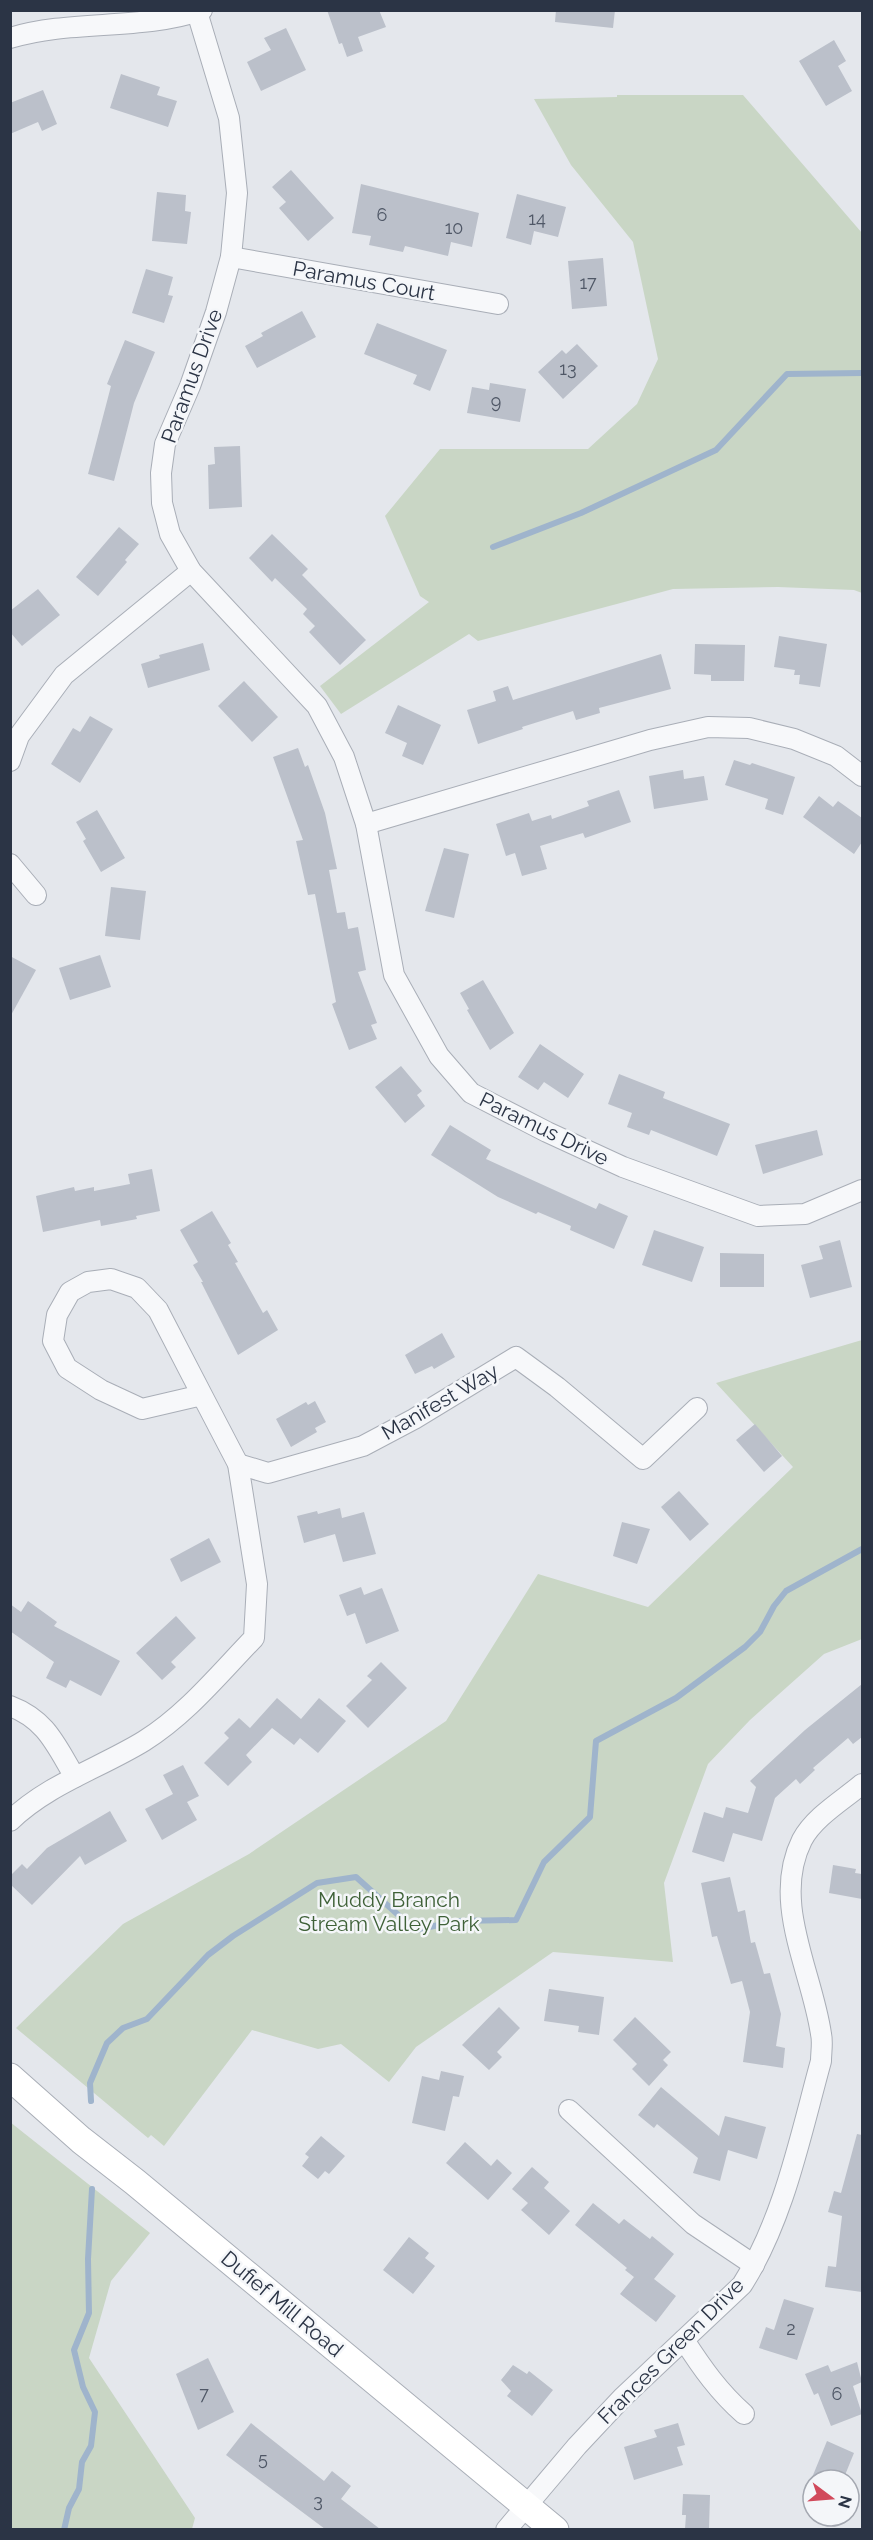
<svg xmlns="http://www.w3.org/2000/svg" width="873" height="2540" viewBox="0 0 873 2540" font-family="Raleway,sans-serif">
  <style>
    .green { fill: #c9d6c5 }
    .lines { fill: none; stroke-linecap: round; stroke-linejoin: round }
    .stream { stroke: #9fb4cc; stroke-width: 6 }
    .building { fill: #bbc0ca }
    .street-casing { stroke: #a9aeb7; stroke-width: 22 }
    .secondary-casing { stroke: #a9aeb7; stroke-width: 29 }
    .street { stroke: #f7f8fa; stroke-width: 20 }
    .secondary { stroke: #fff; stroke-width: 27 }
    .labels { text-anchor: middle; stroke-width: 5; stroke-linejoin: round; paint-order: stroke }
    .number-label { font-size: 18px; fill: #4f5766 }
    .street-label { font-size: 21px; fill: #2b3445; stroke: #f4f6f9 }
    .park-label { font-size: 21px; fill: #3f6138; stroke: #f4f6f9 }
  </style>
  <rect width="100%" height="100%" fill="#e4e7ec"/>
  <g class="green">
    <polygon points="617,95 743,95 862,233 862,593 854,590 778,587 673,589 478,641 469,634 341,714 320,686 429,602 420,596 385,516 440,449 588,449 637,404 658,359 633,242 571,165 534,99 617,97"/>
    <polygon points="862,1340 862,1639 824,1654 750,1720 708,1764 664,1883 673,1962 553,1952 416,2047 389,2082 341,2044 318,2049 252,2030 164,2146 151,2135 148,2138 16,2028 123,1924 249,1854 446,1721 538,1574 648,1607 793,1467 716,1383"/>
    <polygon points="10,2122 150,2233 111,2281 89,2358 195,2518 192,2529 11,2529"/>
  </g>
  <g class="lines">
    <g class="stream">
      <polyline points="493,547 581,513 716,450 787,374 862,373"/>
      <polyline points="91,2101 90,2083 107,2043 123,2028 147,2019 208,1955 233,1936 317,1883 356,1877 415,1930 458,1921 516,1920 544,1862 590,1817 596,1741 676,1698 745,1647 760,1632 774,1606 786,1591 862,1549"/>
      <polyline points="64,2530 69,2508 79,2489 82,2462 91,2446 95,2412 83,2387 74,2350 89,2313 88,2259 92,2189"/>
    </g>
  </g>
  <g class="building">
    <polygon points="327,10 379,10 386,27 358,37 363,51 347,57 342,43 339,44"/>
    <polygon points="556,10 615,10 613,28 555,22"/>
    <polygon points="286,28 306,70 261,91 247,62 271,50 264,38"/>
    <polygon points="834,40 846,61 838,66 852,91 826,106 799,61"/>
    <polygon points="121,74 160,87 157,95 177,101 168,127 110,108"/>
    <polygon points="43,90 57,124 42,131 38,122 10,134 10,103"/>
    <polygon points="291,170 334,218 308,241 279,208 286,202 272,187"/>
    <polygon points="361,184 479,213 472,247 451,242 448,256 405,246 403,252 369,245 371,236 352,233"/>
    <polygon points="157,192 186,195 185,211 191,212 187,244 152,241"/>
    <polygon points="517,194 566,207 558,237 534,231 531,245 506,238"/>
    <polygon points="603,258 607,306 572,309 568,261"/>
    <polygon points="146,269 173,277 168,295 173,296 164,323 132,313"/>
    <polygon points="302,311 316,337 257,368 245,346 263,336 261,333"/>
    <polygon points="377,323 447,350 430,391 413,384 417,375 364,354"/>
    <polygon points="125,340 155,352 134,403 114,481 88,474 111,386 107,384"/>
    <polygon points="577,344 598,366 563,399 538,372 562,350 566,354"/>
    <polygon points="490,383 526,389 520,422 467,413 472,387 489,390"/>
    <polygon points="240,446 242,507 209,509 208,465 215,464 214,447"/>
    <polygon points="119,527 139,544 125,560 127,562 98,596 76,577"/>
    <polygon points="272,534 308,569 302,575 366,640 340,665 309,632 315,626 303,614 307,609 275,578 272,582 249,558"/>
    <polygon points="38,589 60,615 22,646 10,632 10,611"/>
    <polygon points="779,636 827,644 820,687 799,684 800,675 794,675 795,670 774,667"/>
    <polygon points="203,643 210,670 148,688 141,664 160,658 159,655"/>
    <polygon points="695,644 745,645 744,681 711,681 711,675 694,674"/>
    <polygon points="661,654 671,689 599,708 600,713 576,720 573,711 522,727 523,729 478,744 467,710 496,701 493,691 508,686 513,700"/>
    <polygon points="244,681 278,717 252,742 218,706"/>
    <polygon points="398,705 441,725 423,765 402,756 407,743 385,733"/>
    <polygon points="90,716 113,729 80,783 51,764 73,728 80,732"/>
    <polygon points="298,748 305,767 308,765 325,813 337,869 329,870 337,913 345,912 348,929 358,927 366,970 358,972 377,1023 371,1025 377,1039 349,1050 332,1004 336,1002 315,894 308,895 296,841 303,840 273,757"/>
    <polygon points="734,760 750,765 752,763 795,777 783,815 765,809 768,799 725,785"/>
    <polygon points="683,770 684,779 704,776 708,800 654,809 649,776"/>
    <polygon points="619,790 631,822 585,838 583,833 540,846 547,869 522,876 515,853 506,856 496,824 529,813 532,821 551,815 552,819 589,806 587,801"/>
    <polygon points="819,796 833,807 838,801 862,818 862,842 854,854 803,817"/>
    <polygon points="97,810 125,858 101,872 83,841 86,839 76,822"/>
    <polygon points="444,848 469,854 454,918 425,911"/>
    <polygon points="111,887 146,891 140,940 105,936"/>
    <polygon points="100,955 111,987 70,1000 59,968"/>
    <polygon points="10,956 36,970 10,1017"/>
    <polygon points="483,980 514,1033 490,1050 467,1010 469,1009 460,993"/>
    <polygon points="540,1044 584,1074 568,1098 544,1082 538,1090 518,1077"/>
    <polygon points="401,1066 422,1091 417,1095 425,1106 405,1123 375,1087"/>
    <polygon points="619,1074 665,1092 663,1098 730,1124 717,1156 651,1130 649,1135 627,1127 632,1113 608,1104"/>
    <polygon points="450,1125 491,1150 486,1159 596,1209 599,1203 628,1216 614,1249 570,1230 571,1226 538,1212 536,1214 498,1197 431,1155"/>
    <polygon points="817,1130 823,1155 763,1174 755,1145"/>
    <polygon points="152,1169 160,1211 136,1216 137,1219 101,1226 100,1220 43,1232 36,1196 74,1187 75,1191 94,1187 94,1191 130,1184 128,1174"/>
    <polygon points="212,1211 231,1243 228,1245 238,1262 235,1263 263,1313 267,1310 278,1330 238,1355 201,1282 203,1282 193,1265 198,1262 180,1230"/>
    <polygon points="654,1230 704,1247 692,1282 642,1265"/>
    <polygon points="840,1240 852,1287 810,1298 801,1265 823,1259 819,1246"/>
    <polygon points="720,1253 764,1254 764,1287 720,1287"/>
    <polygon points="442,1333 455,1357 434,1369 432,1366 415,1374 405,1355"/>
    <polygon points="315,1401 326,1422 315,1428 317,1432 291,1447 276,1419 306,1402 308,1405"/>
    <polygon points="755,1424 782,1456 764,1472 736,1440"/>
    <polygon points="679,1491 709,1524 690,1541 661,1507"/>
    <polygon points="340,1508 342,1518 364,1512 376,1554 343,1562 335,1534 304,1543 297,1516 317,1511 318,1514"/>
    <polygon points="622,1522 650,1529 637,1564 613,1556"/>
    <polygon points="209,1538 221,1562 181,1582 170,1559"/>
    <polygon points="361,1587 364,1595 382,1588 399,1631 366,1644 355,1613 347,1616 339,1595"/>
    <polygon points="28,1601 57,1622 54,1626 120,1661 101,1696 70,1680 66,1688 46,1678 54,1662 10,1631 10,1604 21,1612"/>
    <polygon points="176,1616 196,1638 171,1662 176,1667 162,1680 136,1653"/>
    <polygon points="381,1662 407,1688 368,1728 346,1706 372,1680 367,1676"/>
    <polygon points="862,1684 862,1737 853,1744 848,1738 813,1768 815,1770 800,1784 796,1779 775,1798 762,1841 733,1833 724,1862 692,1852 704,1812 723,1818 726,1807 748,1813 756,1787 750,1781 805,1730"/>
    <polygon points="277,1698 301,1719 319,1698 346,1721 318,1753 300,1738 294,1745 272,1728 246,1755 252,1762 228,1786 204,1763 229,1738 224,1733 239,1718 250,1728"/>
    <polygon points="183,1765 199,1796 187,1802 197,1820 162,1840 145,1809 173,1794 163,1775"/>
    <polygon points="110,1811 127,1841 85,1865 80,1856 32,1905 10,1884 10,1876 22,1864 27,1869 47,1848"/>
    <polygon points="833,1865 856,1869 855,1873 862,1874 862,1899 829,1893"/>
    <polygon points="730,1877 738,1912 745,1910 751,1943 755,1942 764,1974 770,1973 781,2014 776,2046 785,2048 783,2068 743,2062 750,2012 742,1981 731,1984 717,1936 712,1937 701,1883"/>
    <polygon points="549,1989 604,1997 599,2035 578,2032 579,2026 544,2021"/>
    <polygon points="499,2007 520,2028 497,2052 502,2057 489,2070 462,2045"/>
    <polygon points="635,2017 671,2052 663,2060 668,2065 649,2086 632,2069 637,2064 613,2040"/>
    <polygon points="441,2071 464,2076 459,2097 453,2096 445,2131 412,2123 422,2076 439,2080"/>
    <polygon points="661,2087 719,2136 725,2116 766,2127 757,2159 728,2150 720,2181 693,2173 698,2158 657,2124 654,2128 638,2115"/>
    <polygon points="857,2134 862,2135 862,2292 825,2287 828,2266 836,2267 842,2216 828,2212 834,2191 841,2193"/>
    <polygon points="321,2136 345,2156 329,2174 325,2171 318,2179 302,2166 309,2157 305,2154"/>
    <polygon points="465,2142 491,2166 497,2159 512,2173 488,2200 446,2163"/>
    <polygon points="532,2167 549,2182 544,2188 570,2211 549,2235 521,2210 528,2203 512,2189"/>
    <polygon points="593,2203 619,2224 624,2219 650,2239 652,2236 674,2254 654,2279 676,2296 656,2322 620,2294 634,2277 625,2270 627,2268 575,2225"/>
    <polygon points="409,2237 429,2253 425,2258 435,2266 413,2294 383,2270"/>
    <polygon points="784,2299 814,2308 797,2360 759,2348 766,2327 774,2330"/>
    <polygon points="208,2358 234,2412 198,2430 176,2374"/>
    <polygon points="857,2362 862,2382 853,2386 862,2414 831,2426 818,2393 814,2395 805,2374 828,2365 831,2372"/>
    <polygon points="513,2365 527,2374 529,2371 553,2390 532,2416 507,2396 511,2391 501,2380"/>
    <polygon points="251,2423 324,2481 332,2471 351,2486 341,2499 380,2529 325,2529 226,2455"/>
    <polygon points="678,2423 685,2445 677,2447 683,2465 634,2480 624,2447 657,2437 654,2430"/>
    <polygon points="827,2441 854,2453 843,2480 811,2480"/>
    <polygon points="683,2494 710,2495 709,2529 685,2529 686,2515 682,2515"/>
  </g>
  <g class="lines">
    <g class="street-casing">
      <g id="street">
        <polyline points="197,12 229,118 237,193 231,257 216,312 190,386 165,444 161,473 162,503 170,534 191,571 317,706 344,757 366,824 394,975 439,1056 471,1093 547,1132 623,1167 758,1216 805,1214 862,1190"/>
        <path d="M10 38C72 19 140 31 202 10"/>
        <polyline points="231,257 498,304"/>
        <polyline points="10,761 19,736 64,675 191,571"/>
        <polyline points="366,824 650,740 708,727 749,728 794,739 836,756 862,776"/>
        <polyline points="10,864 36,895"/>
        <polyline points="238,1464 268,1473 363,1446 414,1419 516,1357 557,1387 643,1459 697,1408"/>
        <path d="M10 1706C47 1720 56 1746 75 1777"/>
        <path d="M10 1821C48 1784 100 1768 144 1741 187 1714 219 1674 254 1638L257 1584 238 1464 202 1395 158 1310 137 1288 111 1279 88 1282 70 1292 57 1315 53 1341 67 1368 101 1390 142 1409 202 1395"/>
        <polyline points="569,2110 693,2224 754,2265"/>
        <path d="M684 2340C702 2368 719 2392 744 2414"/>
        <path d="M506 2530 577 2446 622 2398 742 2285C784 2219 800 2137 821 2061 821 2052 823 2042 821 2034 812 1971 771 1902 802 1840 814 1817 843 1800 862 1784"/>
      </g>
    </g>
    <g class="secondary-casing">
      <polyline id="secondary" points="10,2077 81,2140 135,2182 555,2530"/>
    </g>
    <use href="#street" class="street"/>
    <use href="#secondary" class="secondary"/>
  </g>
  <g class="labels">
    <g class="number-label">
      <text x="382" y="221">6</text>
      <text x="537" y="225">14</text>
      <text x="454" y="234">10</text>
      <text x="588" y="289">17</text>
      <text x="568" y="375">13</text>
      <text x="496" y="408">9</text>
      <text x="791" y="2335">2</text>
      <text x="204" y="2400">7</text>
      <text x="837" y="2400">6</text>
      <text x="263" y="2465">5</text>
      <text x="318" y="2507">3</text>
    </g>
    <g class="street-label">
      <text transform="translate(364 281) rotate(10)" y="7">Paramus Court</text>
      <text transform="translate(192 376) rotate(-70)" y="7">Paramus Drive</text>
      <text transform="translate(544 1129) rotate(26)" y="7">Paramus Drive</text>
      <text transform="translate(440 1402) rotate(-30)" y="7">Manifest Way</text>
      <text transform="translate(282 2304) rotate(40)" y="7">Dufief Mill Road</text>
      <text transform="translate(671 2351) rotate(-45)" y="7">Frances Green Drive</text>
    </g>
    <g class="park-label">
      <text x="389" y="1907">Muddy Branch<tspan x="389" dy="24">Stream Valley Park</tspan></text>
    </g>
  </g>
  <rect width="873" height="2540" fill="none" stroke="#2b3445" stroke-width="24"/>
  <g transform="translate(831 2498) rotate(106)"><circle r="28" fill="#f4f6f9" stroke="#a4a8b1" stroke-width="1.5"/>
  <path d="M0-4.5L10 22L0 15L-10 22Z" fill="#d1495b"/>
  <text y="-9" font-size="16" font-weight="bold" text-anchor="middle" fill="#2b3445">N</text>
  </g>
</svg>
